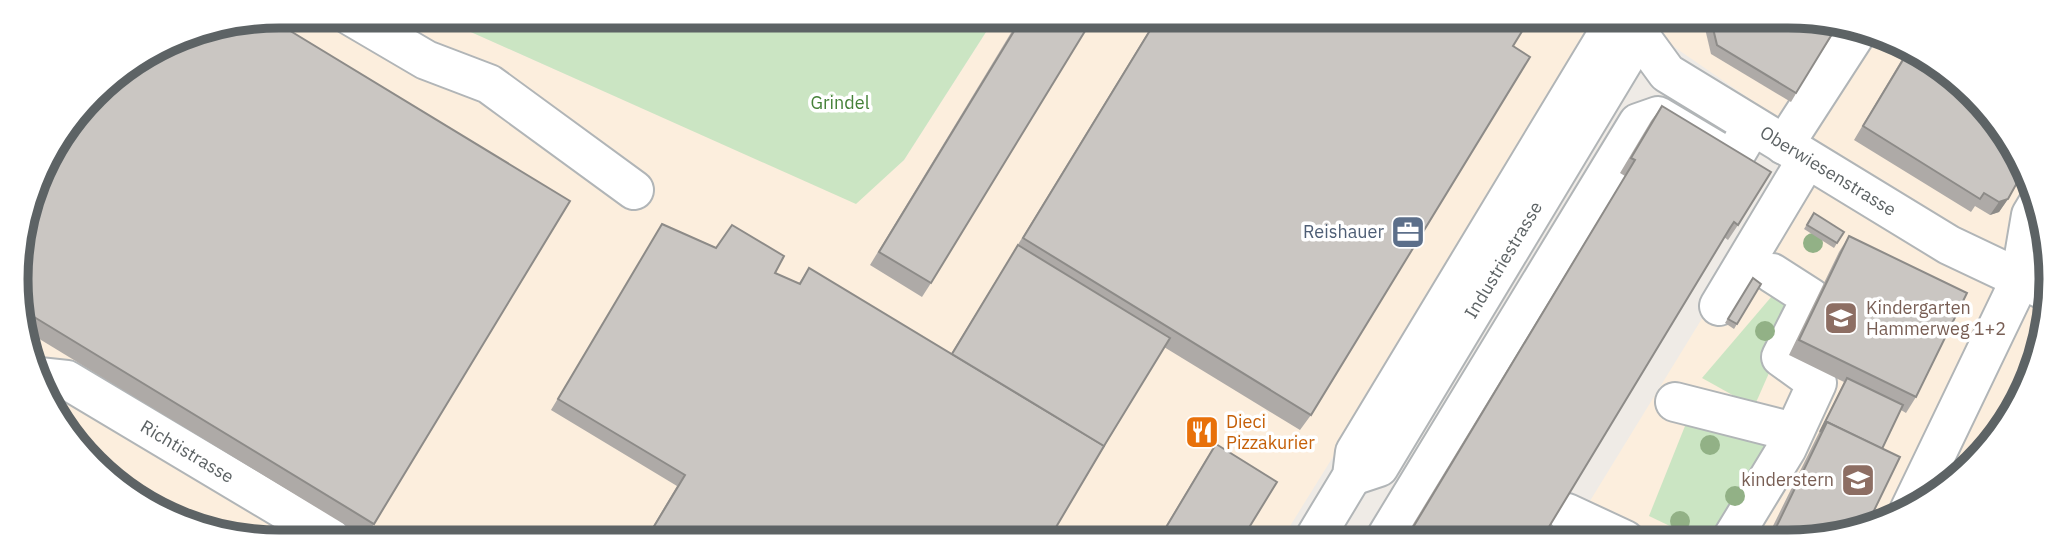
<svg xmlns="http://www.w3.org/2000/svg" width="2067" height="558" viewBox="0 0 2067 558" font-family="'IBM Plex Sans',sans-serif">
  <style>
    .commercial { fill: #fceedd }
    .green { fill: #cbe5c3 }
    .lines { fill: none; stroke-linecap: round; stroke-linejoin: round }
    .minor-casing { stroke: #b1b5b7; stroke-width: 42 }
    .minor { stroke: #fff; stroke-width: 38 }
    .tree { fill: #92b186 }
    .wall { fill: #aeaaa7 }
    .shaded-wall { fill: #8d8b88 }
    .building { fill: #cac6c2; stroke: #8d8b88; stroke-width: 2 }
    .labels { text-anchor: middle; stroke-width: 7; stroke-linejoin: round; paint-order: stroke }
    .park-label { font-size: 18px; fill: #458138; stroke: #fff }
    .street-label { font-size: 18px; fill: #5d6365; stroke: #fff }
    .service-label { font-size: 18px; fill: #4e5e75; stroke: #fff; text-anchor: end }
    .education-label { font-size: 18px; fill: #785e54; stroke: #fff; text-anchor: start }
    .food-label { font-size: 18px; fill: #c56008; stroke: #fff; text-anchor: start }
    .rim { fill: none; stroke: #5d6365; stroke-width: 9 }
  </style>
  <rect width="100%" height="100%" fill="#efebe6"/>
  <g class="commercial">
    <polygon points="279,16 435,16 856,203 904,160 995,18 1604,20 1282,539 228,537 147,507 70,439 25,348 16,261 179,36"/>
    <polygon points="1635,20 1839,21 1934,60 2007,132 2046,227 2046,330 2024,396 1974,465 1904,515 1822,540 1566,540 1811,141"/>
  </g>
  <g class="green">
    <polygon points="435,16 995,18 904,160 856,204"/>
    <polygon points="1778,289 1798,307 1754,407 1702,378"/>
    <polygon points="1689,416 1780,445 1723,540 1699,540 1649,516"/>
  </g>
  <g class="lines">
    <g class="minor-casing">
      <g id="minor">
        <polyline points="351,16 426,60 489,84 634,190"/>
        <path id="s1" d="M1632 25 1667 73 1949 245 2046 291"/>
        <polyline points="1784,145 1859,29"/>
        <polyline points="1719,306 1807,159"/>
        <path id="s2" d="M39 377 67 380 330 537"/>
        <polyline points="1675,402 1793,432"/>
        <path id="s3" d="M1352 476 1379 467 1630 50 1635 20"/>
        <polyline points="1909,511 2020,280 2031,215 2037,205"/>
        <polyline points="1567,513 1625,540"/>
        <polyline points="1314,539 1352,476 1355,452 1608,33 1632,25"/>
        <polyline points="1385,539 1638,123 1658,116 1732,160 1752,126"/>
        <polyline points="1731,540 1787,448 1817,383 1781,357 1811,298 1772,273"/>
      </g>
    </g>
    <use href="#minor" class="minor"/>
  </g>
  <g class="tree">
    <circle cx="1813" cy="243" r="10"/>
    <circle cx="1765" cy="331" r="10"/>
    <circle cx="1710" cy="445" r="10"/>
    <circle cx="1735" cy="496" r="10"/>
    <circle cx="1680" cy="521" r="10"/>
  </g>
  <g class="wall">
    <polygon points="1020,18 1093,18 931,283 922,297 870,265"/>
    <polygon points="1156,19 1529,20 1513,46 1311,415 1300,430 1164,347 1049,539 646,538 677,486 551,410 655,236 662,224 799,283 809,268 951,354"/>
    <polygon points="1703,20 1839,21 1791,102 1711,54"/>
    <polygon points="1908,49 1934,60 2008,199 1999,212 1990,215 1975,206 1971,212 1854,140"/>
    <polygon points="1662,106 1738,225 1728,240 1724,237 1541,540 1404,539 1625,176 1620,173 1651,121"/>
    <polygon points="1814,213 1844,232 1834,248 1804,229"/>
    <polygon points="1849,236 1916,397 1906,413 1901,410 1822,540 1766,540 1844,382 1789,355 1839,252"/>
    <polygon points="16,261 374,524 365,537 23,329"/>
    <polygon points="1753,278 1761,284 1734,329 1725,323"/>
    <polygon points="2045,324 2024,396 1977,461 2034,339"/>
    <polygon points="1216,444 1242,539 1158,539 1208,456"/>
  </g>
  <polygon class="shaded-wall" points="2008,199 1999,212 1990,215 1999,202"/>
  <g class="building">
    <polygon points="269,18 570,201 374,524 21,309 16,261 43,162 105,81 179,36"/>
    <polygon points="1022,18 1093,18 931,283 879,252"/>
    <polygon points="1157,19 1529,20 1513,46 1530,57 1311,415 1023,238"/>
    <polygon points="1711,20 1839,21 1840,21 1796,93 1717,45"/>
    <polygon points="1909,50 1934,60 2007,132 2023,172 2008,199 1999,202 1984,193 1980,199 1863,126"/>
    <polygon points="1662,106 1771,172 1738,225 1734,222 1730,228 1541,540 1406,539 1635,160 1631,158"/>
    <polygon points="1814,213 1844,232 1837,243 1807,225"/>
    <polygon points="662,224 716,248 732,225 784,256 775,273 800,284 809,268 1104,446 1049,539 647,538 685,475 558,399"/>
    <polygon points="1849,236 1967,293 1916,397 1799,340"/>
    <polygon points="1018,245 1170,338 1104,446 952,354"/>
    <polygon points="1753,278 1761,284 1737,324 1728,319"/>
    <polygon points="2045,324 2046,325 2046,330 2024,396 1987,447"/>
    <polygon points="1847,378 1903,405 1882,449 1827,422 1820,432"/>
    <polygon points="1827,422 1900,457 1866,527 1822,540 1770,540"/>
    <polygon points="1216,444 1277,482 1242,539 1159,539"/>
  </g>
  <defs>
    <g id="office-square" transform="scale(1.75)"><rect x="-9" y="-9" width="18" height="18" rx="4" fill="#5c6f8a" stroke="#fff"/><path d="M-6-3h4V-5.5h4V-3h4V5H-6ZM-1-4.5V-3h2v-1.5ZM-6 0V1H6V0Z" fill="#fff"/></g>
    <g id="school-square" transform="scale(1.75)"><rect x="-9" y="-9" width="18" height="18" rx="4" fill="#8d6e63" stroke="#fff"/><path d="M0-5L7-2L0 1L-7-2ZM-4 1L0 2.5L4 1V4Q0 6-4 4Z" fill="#fff"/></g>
    <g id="restaurant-square" transform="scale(1.75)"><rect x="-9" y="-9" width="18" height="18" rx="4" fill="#e8710a" stroke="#fff"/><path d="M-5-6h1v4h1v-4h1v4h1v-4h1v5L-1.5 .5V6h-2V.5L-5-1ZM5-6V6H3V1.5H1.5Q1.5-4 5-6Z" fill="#fff"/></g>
  </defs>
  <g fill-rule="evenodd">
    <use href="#office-square" x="1408" y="232"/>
    <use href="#school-square" x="1841" y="318"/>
    <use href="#restaurant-square" x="1202" y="432"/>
    <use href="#school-square" x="1858" y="480"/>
  </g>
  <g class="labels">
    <g class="park-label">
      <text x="840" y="109">Grindel</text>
    </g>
    <g class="street-label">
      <text dy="6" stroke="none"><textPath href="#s1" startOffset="248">Oberwiesenstrasse</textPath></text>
      <text dy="6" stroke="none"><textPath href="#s3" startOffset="270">Industriestrasse</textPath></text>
      <text dy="6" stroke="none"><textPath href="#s2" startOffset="168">Richtistrasse</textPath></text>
    </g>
    <g class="service-label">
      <text x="1384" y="238">Reishauer</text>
    </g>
    <g class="education-label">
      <text x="1866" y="314">Kindergarten<tspan x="1866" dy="21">Hammerweg 1+2</tspan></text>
      <text x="1834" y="486" text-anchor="end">kinderstern</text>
    </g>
    <g class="food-label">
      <text x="1226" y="428">Dieci<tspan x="1226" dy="21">Pizzakurier</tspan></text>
    </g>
  </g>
  <path d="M0 0H2067V558H0ZM279 28H1788A251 251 0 0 1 2039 279V279A251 251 0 0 1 1788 530H279A251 251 0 0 1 28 279V279A251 251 0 0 1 279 28Z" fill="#fff" fill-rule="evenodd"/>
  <path class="rim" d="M279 28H1788A251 251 0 0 1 2039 279V279A251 251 0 0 1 1788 530H279A251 251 0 0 1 28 279V279A251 251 0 0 1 279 28Z"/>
</svg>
